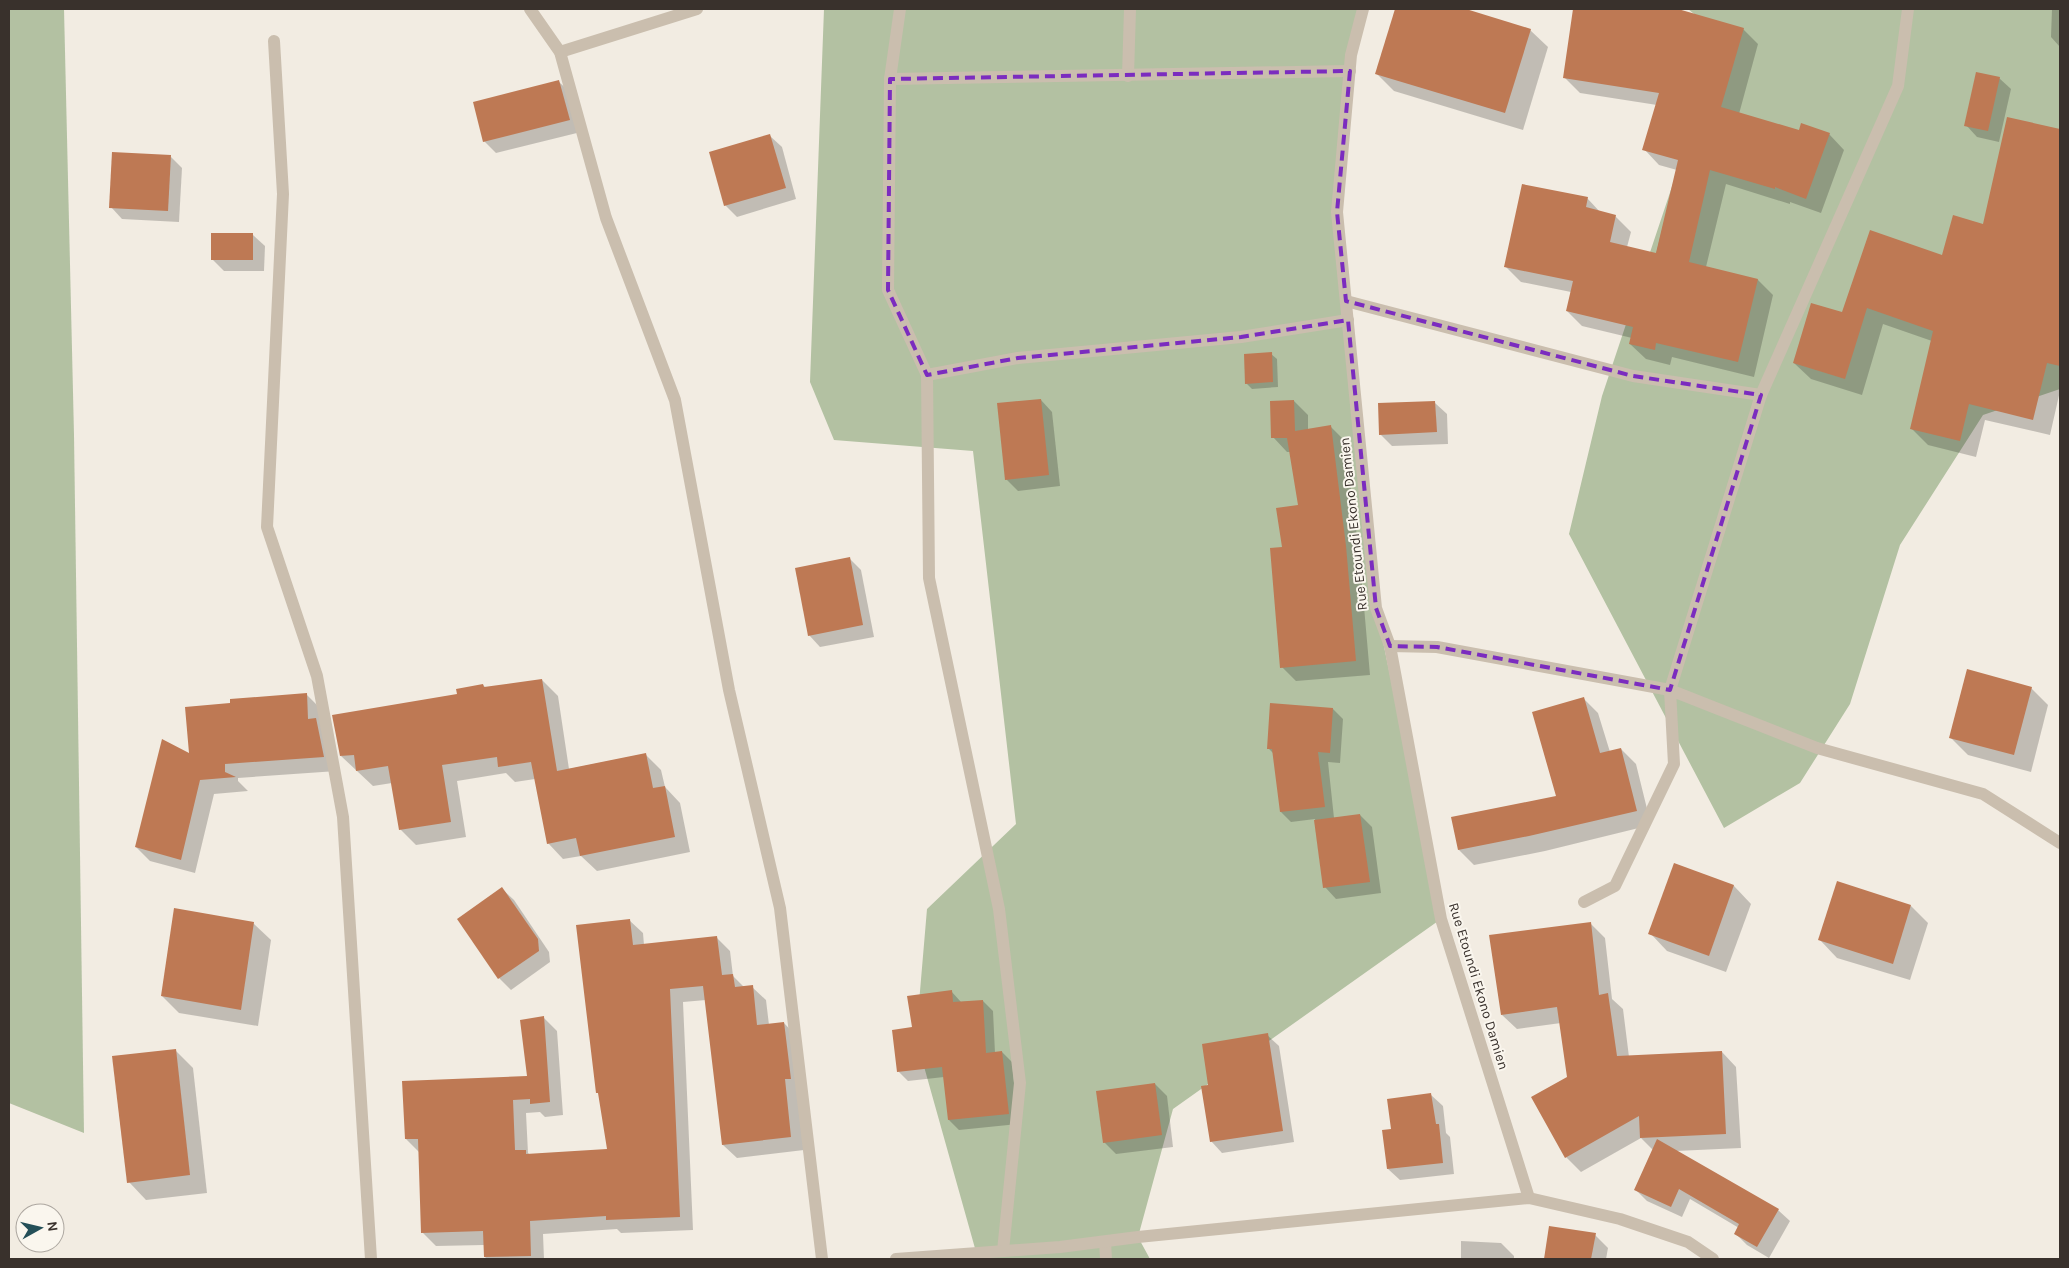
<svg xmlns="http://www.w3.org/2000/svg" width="2069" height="1268" viewBox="0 0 2069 1268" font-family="Karla,sans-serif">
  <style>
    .green { fill: #b3c1a2 }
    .shadow { fill: #0003 }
    .building { fill: #be7954 }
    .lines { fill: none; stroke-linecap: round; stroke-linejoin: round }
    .minor { stroke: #cabeae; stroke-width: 12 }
    .marked { fill: none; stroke: #7b2cbf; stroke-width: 4; stroke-dasharray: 10 6; stroke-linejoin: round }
    .labels { text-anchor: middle; stroke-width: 4; stroke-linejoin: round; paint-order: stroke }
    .street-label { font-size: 14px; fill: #39312c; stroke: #faf6ee }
  </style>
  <rect width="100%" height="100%" fill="#f2ece2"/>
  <g class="green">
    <polygon points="9,9 64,9 74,435 84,1133 9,1103"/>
    <polygon points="824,9 1363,9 1351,55 1337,212 1376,608 1441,919 1173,1109 1138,1237 1150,1259 978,1259 916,1038 927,909 1016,824 973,451 834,440 810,382"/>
    <polygon points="1688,9 2060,9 2060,389 1983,415 1900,545 1850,704 1800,783 1724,828 1569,534 1602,396 1722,37"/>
  </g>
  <g class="shadow">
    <polygon points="1396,9 1461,9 1530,30 1548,47 1523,130 1394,91 1377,74"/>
    <polygon points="1575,9 1662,9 1686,12 1743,29 1758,44 1739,114 1799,131 1829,134 1844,150 1821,213 1790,202 1790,204 1726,184 1706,267 1758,280 1773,295 1754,377 1672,357 1670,365 1646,359 1630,344 1632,338 1582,326 1567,311 1571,292 1521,282 1506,267 1587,198 1601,213 1615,216 1631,232 1627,247 1656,254 1677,170 1659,165 1644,149 1657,105 1580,93 1564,77"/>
    <polygon points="2052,9 2060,9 2060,47 2051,37"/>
    <polygon points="1999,78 2011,89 1999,142 1977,137 1966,125"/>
    <polygon points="559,82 571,93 581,132 496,153 484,141"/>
    <polygon points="2008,118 2060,130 2060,391 2050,435 1985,420 1976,457 1928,445 1911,428 1932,341 1883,324 1862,395 1811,379 1794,363 1842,314 1943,256 1984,225"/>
    <polygon points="770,136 782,147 796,199 737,217 725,205"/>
    <polygon points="170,156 182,168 179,222 122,219 111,207"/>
    <polygon points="253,235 265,246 264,271 224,271 212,259"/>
    <polygon points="1271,354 1277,359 1278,387 1252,389 1246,383"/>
    <polygon points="1041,400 1052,412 1060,486 1018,491 1006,479"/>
    <polygon points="1294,401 1308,415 1308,430 1331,427 1345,441 1360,561 1370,675 1296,681 1282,667 1284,548 1299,506 1291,452 1287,452 1273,437"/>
    <polygon points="1435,403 1447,414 1448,444 1392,446 1380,434"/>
    <polygon points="850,559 861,570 874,637 820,647 809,635"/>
    <polygon points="542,680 558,696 569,769 645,754 661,770 665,787 680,803 690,852 597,871 581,856 563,859 548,843 535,779 515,782 506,773 457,781 466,837 416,845 400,829 392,783 373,786 341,756 458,695 483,685 486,688"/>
    <polygon points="2031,688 2048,705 2031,772 1968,755 1950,737"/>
    <polygon points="306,694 320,708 337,771 238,778 238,781 248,791 214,794 195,873 150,861 136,847 190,755"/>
    <polygon points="1584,699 1598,713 1610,752 1621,749 1636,764 1651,825 1545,851 1474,865 1459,850 1453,818 1558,797"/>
    <polygon points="1333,709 1343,719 1340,763 1328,762 1334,818 1360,815 1372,827 1381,893 1336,899 1325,887 1315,819 1291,822 1281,812 1274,754 1268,748"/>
    <polygon points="1675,864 1734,886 1751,904 1726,972 1667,951 1650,933"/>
    <polygon points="502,889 514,900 549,952 550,962 511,990 499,978 458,919"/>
    <polygon points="1911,906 1928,923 1910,980 1837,958 1820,940"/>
    <polygon points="629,920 643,933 644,945 717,938 730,951 733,976 745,988 752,987 766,1000 769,1025 784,1023 797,1037 804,1150 737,1158 723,1145 706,1000 683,1002 693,1230 621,1233 617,1229 543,1234 544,1259 487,1259 485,1257 484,1245 436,1246 423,1233 419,1152 406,1139 528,1077 544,1018 557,1031 563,1115 545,1117 540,1112 526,1113 528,1153 530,1155 609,1150 600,1095 597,1092"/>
    <polygon points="253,923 271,940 258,1026 179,1013 162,996"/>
    <polygon points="1590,923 1605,938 1612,999 1623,1009 1629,1057 1722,1052 1736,1067 1741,1148 1676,1151 1778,1210 1790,1221 1769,1258 1747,1245 1735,1233 1739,1228 1690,1199 1682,1217 1647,1201 1636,1190 1653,1150 1641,1138 1581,1172 1566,1157 1568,1077 1561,1023 1517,1029 1502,1015"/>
    <polygon points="951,991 961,1002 983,1001 993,1011 995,1053 1002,1052 1012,1062 1018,1124 959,1130 949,1120 944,1077 908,1081 898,1071 913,1028"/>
    <polygon points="1267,1035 1279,1046 1294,1142 1222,1153 1211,1141 1210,1086"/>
    <polygon points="175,1050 193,1068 207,1193 146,1200 129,1182"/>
    <polygon points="1155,1084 1167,1096 1173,1147 1116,1154 1104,1142"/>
    <polygon points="1431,1095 1443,1106 1446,1133 1450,1137 1454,1174 1400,1180 1388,1169 1393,1130"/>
    <polygon points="1550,1227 1595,1235 1608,1248 1606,1259 1545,1259"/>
    <polygon points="1461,1241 1501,1243 1514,1256 1514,1259 1461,1259"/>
  </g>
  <g class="building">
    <polygon points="1395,9 1466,9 1531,29 1505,113 1375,74"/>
    <polygon points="1573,9 1678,9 1744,28 1721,107 1799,130 1801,123 1830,133 1806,199 1775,187 1775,189 1710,170 1689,262 1758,279 1738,362 1656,343 1655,350 1629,344 1633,327 1566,311 1573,281 1504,267 1522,184 1588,197 1586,207 1616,215 1610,242 1656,253 1678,160 1642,150 1659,93 1563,78"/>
    <polygon points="1976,72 2000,77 1988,131 1964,126"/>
    <polygon points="559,80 570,120 483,142 473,102"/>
    <polygon points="2007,117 2060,129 2060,366 2047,363 2033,420 1969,404 1960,441 1910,429 1933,331 1867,308 1845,379 1793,363 1811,303 1842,312 1870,230 1942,255 1953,215 1983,224"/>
    <polygon points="770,134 786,188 724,206 709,152"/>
    <polygon points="112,152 171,155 168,211 109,208"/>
    <rect x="211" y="233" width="42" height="27"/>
    <polygon points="1272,352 1273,382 1245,384 1244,354"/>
    <polygon points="1041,399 1049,475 1005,480 997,403"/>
    <polygon points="1294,400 1295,431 1331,425 1346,546 1356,661 1280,668 1270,548 1282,547 1276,508 1298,505 1287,438 1271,438 1270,401"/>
    <polygon points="1435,401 1437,432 1379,435 1378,403"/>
    <polygon points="850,557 863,625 808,636 795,568"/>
    <polygon points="1967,669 2032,687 2014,755 1949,738"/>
    <polygon points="542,679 557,771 646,753 653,788 665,786 675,837 580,856 576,838 547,844 531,762 498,767 497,757 442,765 451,822 399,830 388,766 356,771 354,755 340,756 332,715 457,694 456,689 483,684 484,687"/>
    <polygon points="307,693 308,719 316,718 324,757 225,764 225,772 236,777 200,780 181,860 135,847 162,739 189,753 185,707 230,703 230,699"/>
    <polygon points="1584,697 1600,753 1621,748 1637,811 1529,836 1458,850 1451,817 1556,796 1532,712"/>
    <polygon points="1270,703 1333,708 1330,753 1318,752 1325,807 1280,812 1272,749 1267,749"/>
    <polygon points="1360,814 1370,882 1323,888 1314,820"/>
    <polygon points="1674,863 1734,885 1709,956 1648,934"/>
    <polygon points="1837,881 1911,905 1893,964 1818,940"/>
    <polygon points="502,887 538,939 539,951 498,979 457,919"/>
    <polygon points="174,908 254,922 241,1010 161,996"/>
    <polygon points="630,919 633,945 717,936 722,975 733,974 735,987 753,985 757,1025 784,1022 791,1079 785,1079 791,1137 722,1145 703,986 670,989 680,1217 606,1220 606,1216 530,1221 531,1256 484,1257 483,1231 421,1233 418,1139 405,1139 402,1081 527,1076 520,1020 544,1016 550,1102 530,1104 530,1099 513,1100 515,1150 526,1150 526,1154 607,1149 598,1093 596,1093 576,925"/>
    <polygon points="1591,922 1599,995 1608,993 1617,1056 1722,1051 1726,1134 1640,1138 1639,1116 1565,1158 1531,1097 1567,1077 1557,1007 1501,1015 1489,935"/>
    <polygon points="952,990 953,1002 983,1000 986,1053 1002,1051 1009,1114 948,1120 942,1067 897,1072 892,1030 912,1027 907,996"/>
    <polygon points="1268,1033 1283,1131 1210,1142 1201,1086 1208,1085 1202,1044"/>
    <polygon points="176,1049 190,1175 127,1183 112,1056"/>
    <polygon points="1155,1083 1162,1135 1103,1143 1096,1091"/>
    <polygon points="1431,1093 1436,1124 1439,1124 1443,1163 1387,1169 1382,1130 1391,1129 1387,1099"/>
    <polygon points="1657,1139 1779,1209 1757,1247 1734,1234 1739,1224 1679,1189 1671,1207 1634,1190"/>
    <polygon points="1549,1226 1596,1233 1591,1259 1544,1259"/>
  </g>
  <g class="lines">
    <g class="minor">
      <polyline points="530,9 560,52 606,218 675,400 729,690 780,908 822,1259"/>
      <polyline points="900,9 890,79 888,290 927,375 929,578 999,909 1020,1083 1003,1251"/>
      <polyline points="1363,9 1351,55 1337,212 1376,608 1390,646 1441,919 1529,1198"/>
      <polyline points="274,41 283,194 267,527 317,676 343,817 371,1259"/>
      <polyline points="560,52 697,9"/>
      <polyline points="1128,76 1130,9"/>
      <polyline points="890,79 1350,71"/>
      <polyline points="1346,301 1633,376 1761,395"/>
      <polyline points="927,375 1018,358 1241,337 1348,320"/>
      <polyline points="1390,646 1437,647 1670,690 1761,395 1898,86 1908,9"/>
      <polyline points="1584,902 1615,886 1674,764 1670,690 1817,748 1983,794 2060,843"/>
      <polyline points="1105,1242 1106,1259"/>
      <polyline points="896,1259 1060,1247 1138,1237 1529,1198 1620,1219 1688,1242 1713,1259"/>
    </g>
  </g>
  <path class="marked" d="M1350 71 1337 212 1346 301 1633 376 1761 395 1670 690 1437 647 1390 646 1376 608 1348 320 1241 337 1018 358 927 375 888 290 890 79Z"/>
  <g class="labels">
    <g class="street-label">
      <text transform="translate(1353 524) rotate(-96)" y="5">Rue Etoundi Ekono Damien</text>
      <text transform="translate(1479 986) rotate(73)" y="5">Rue Etoundi Ekono Damien</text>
    </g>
  </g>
  <rect width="2069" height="1268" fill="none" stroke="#39312c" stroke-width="20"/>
  <g transform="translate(40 1228) rotate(82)"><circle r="24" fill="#faf6ee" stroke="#ada7a0"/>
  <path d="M0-4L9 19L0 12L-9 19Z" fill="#244f58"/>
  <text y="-8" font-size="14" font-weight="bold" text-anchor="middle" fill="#39312c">N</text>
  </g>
</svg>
